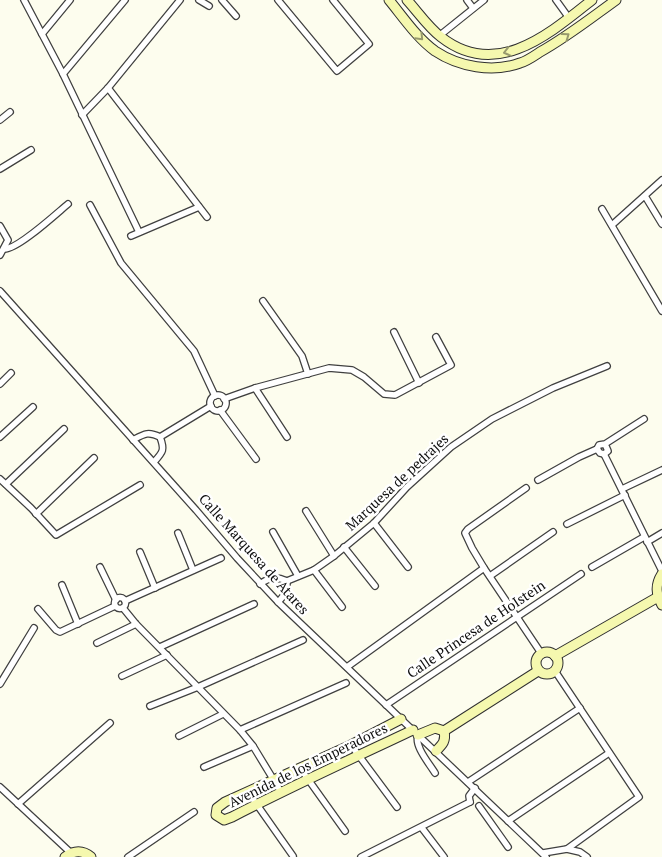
<svg xmlns="http://www.w3.org/2000/svg" width="662" height="857" viewBox="0 0 662 857" font-family="'PT Serif',serif">
  <style>
    .lines { fill: none; stroke-linecap: round; stroke-linejoin: round }
    .street-casing { stroke: #404040; stroke-width: 8 }
    .secondary-casing { stroke: #2f2f2f; stroke-width: 11 }
    .street { stroke: #fff; stroke-width: 5.5 }
    .secondary { stroke: #f5f8af; stroke-width: 9 }
    .oneway { stroke: #989a6e }
    .labels { text-anchor: middle; stroke-width: 5; stroke-linejoin: round; paint-order: stroke }
    .street-label { font-size: 14px; fill: #0d0d0d; stroke: #fff }
  </style>
  <rect width="100%" height="100%" fill="#fdfdee"/>
  <g class="lines">
    <g class="street-casing">
      <g id="street">
        <polyline points="24,0 63,74 139,232"/>
        <polyline points="199,0 209,6"/>
        <polyline points="222,0 236,16"/>
        <polyline points="278,0 337,71 369,44 333,0"/>
        <polyline points="467,0 473,8"/>
        <polyline points="556,0 569,18"/>
        <polyline points="42,34 70,0"/>
        <polyline points="439,36 484,0"/>
        <polyline points="63,74 125,0"/>
        <polyline points="108,88 207,217"/>
        <polyline points="82,115 108,88 180,0"/>
        <polyline points="0,120 10,112"/>
        <polyline points="0,169 31,150"/>
        <polyline points="645,196 662,224"/>
        <polyline points="90,205 121,263 194,351 215,396"/>
        <polyline points="602,209 662,311"/>
        <polyline points="612,225 662,180"/>
        <polyline points="0,226 8,240 0,255"/>
        <polyline points="131,236 199,207"/>
        <path d="M4 249C17 250 56 214 68 204"/>
        <polyline points="0,291 196,510 237,558 278,602 546,857"/>
        <polyline points="263,301 302,356 308,374"/>
        <polyline points="394,332 419,383"/>
        <polyline points="0,384 11,373"/>
        <polyline points="255,388 287,437"/>
        <circle cx="218" cy="403" r="8"/>
        <polyline points="224,399 255,388 329,368 352,370 364,377 384,394 395,395 451,365 436,337"/>
        <polyline points="220,410 256,459"/>
        <polyline points="0,437 33,407"/>
        <polyline points="160,437 211,406"/>
        <path d="M133 440C144 434 148 431 160 437 165 450 163 452 154 462"/>
        <polyline points="605,444 608,451 604,454 600,453 597,449 599,445 605,444 644,419"/>
        <polyline points="604,454 662,571"/>
        <polyline points="0,479 31,508 56,535 140,485"/>
        <polyline points="538,480 579,457 597,449"/>
        <polyline points="6,484 64,429"/>
        <polyline points="526,488 468,529 465,533 472,548 484,568 541,653"/>
        <polyline points="622,489 662,470"/>
        <polyline points="306,511 334,556"/>
        <polyline points="36,514 94,458"/>
        <polyline points="374,523 408,567"/>
        <polyline points="567,524 625,495"/>
        <polyline points="273,532 298,576"/>
        <polyline points="178,533 193,570"/>
        <polyline points="647,542 662,533"/>
        <polyline points="344,547 375,586"/>
        <polyline points="140,552 155,588"/>
        <polyline points="100,567 116,600"/>
        <polyline points="592,567 644,537"/>
        <polyline points="314,570 342,607"/>
        <polyline points="490,576 553,532"/>
        <polyline points="287,581 314,570 334,556 374,523 407,487 451,447 492,419 553,388 607,366"/>
        <path d="M260 584C270 577 276 576 287 581"/>
        <polyline points="62,585 78,624"/>
        <circle cx="120" cy="603" r="5.5"/>
        <polyline points="125,601 221,558"/>
        <path d="M278 602C285 595 287 591 287 581"/>
        <polyline points="123,608 136,624 240,730 253,746 281,792"/>
        <polyline points="38,609 56,630 60,632 115,606"/>
        <polyline points="97,643 136,624"/>
        <polyline points="160,647 254,604"/>
        <polyline points="347,667 484,568"/>
        <polyline points="122,676 167,655"/>
        <polyline points="0,684 34,628"/>
        <polyline points="386,705 581,574"/>
        <polyline points="150,706 198,687 303,640"/>
        <polyline points="240,730 346,683"/>
        <path d="M418 735C414 746 429 763 435 773"/>
        <polyline points="179,736 223,714"/>
        <polyline points="351,745 397,807"/>
        <polyline points="204,767 253,746"/>
        <polyline points="300,768 345,831"/>
        <polyline points="468,782 580,708"/>
        <polyline points="0,787 71,853"/>
        <polyline points="248,792 293,856"/>
        <polyline points="470,802 469,796 475,788"/>
        <polyline points="18,804 110,723"/>
        <polyline points="479,806 508,847"/>
        <polyline points="508,821 609,753"/>
        <polyline points="422,828 444,857"/>
        <polyline points="567,849 580,852 587,857"/>
        <polyline points="543,853 567,849 639,797 555,671"/>
        <polyline points="128,857 194,812"/>
        <polyline points="361,857 470,802"/>
      </g>
    </g>
    <g class="secondary-casing">
      <g id="secondary">
        <path d="M389 0C403 17 417 38 435 51 459 67 493 73 520 63 527 61 534 56 540 52 567 37 591 18 616 0"/>
        <path d="M407 0C418 12 428 27 441 37 496 80 548 35 592 0"/>
        <path d="M662 574C655 585 656 594 662 605"/>
        <circle cx="547" cy="663" r="11"/>
        <polyline points="555,656 658,597"/>
        <path d="M401 719 351 745 225 802 217 808 216 815 224 820 232 817C292 786 353 758 413 730"/>
        <polyline points="444,731 538,671"/>
        <polyline points="418,735 435,728 444,731"/>
        <path d="M436 751C443 744 446 741 444 731"/>
        <path d="M65 857C74 850 83 850 91 857"/>
      </g>
    </g>
    <use href="#street" class="street"/>
    <use href="#secondary" class="secondary"/>
  </g>
  <defs><path id="oneway-chevron" d="M-2-3.5L2.5 0L-2 3.5" fill="none" stroke-width="1.6" stroke-linecap="round" stroke-linejoin="round" transform="scale(1.25)"/></defs>
  <g class="oneway">
    <use href="#oneway-chevron" transform="translate(566 36) rotate(-36)"/>
    <use href="#oneway-chevron" transform="translate(420 37) rotate(46)"/>
    <use href="#oneway-chevron" transform="translate(507 52) rotate(166)"/>
  </g>
  <g class="labels">
    <g class="street-label">
      <text transform="translate(397 482) rotate(-43)" y="5">Marquesa de pedrajes</text>
      <text transform="translate(254 554) rotate(48)" y="5">Calle Marquesa de Atares</text>
      <text transform="translate(476 629) rotate(-34)" y="5">Calle Princesa de HoIstein</text>
      <text transform="translate(308 765) rotate(-26)" y="5">Avenida de los Emperadores</text>
    </g>
  </g>
</svg>
